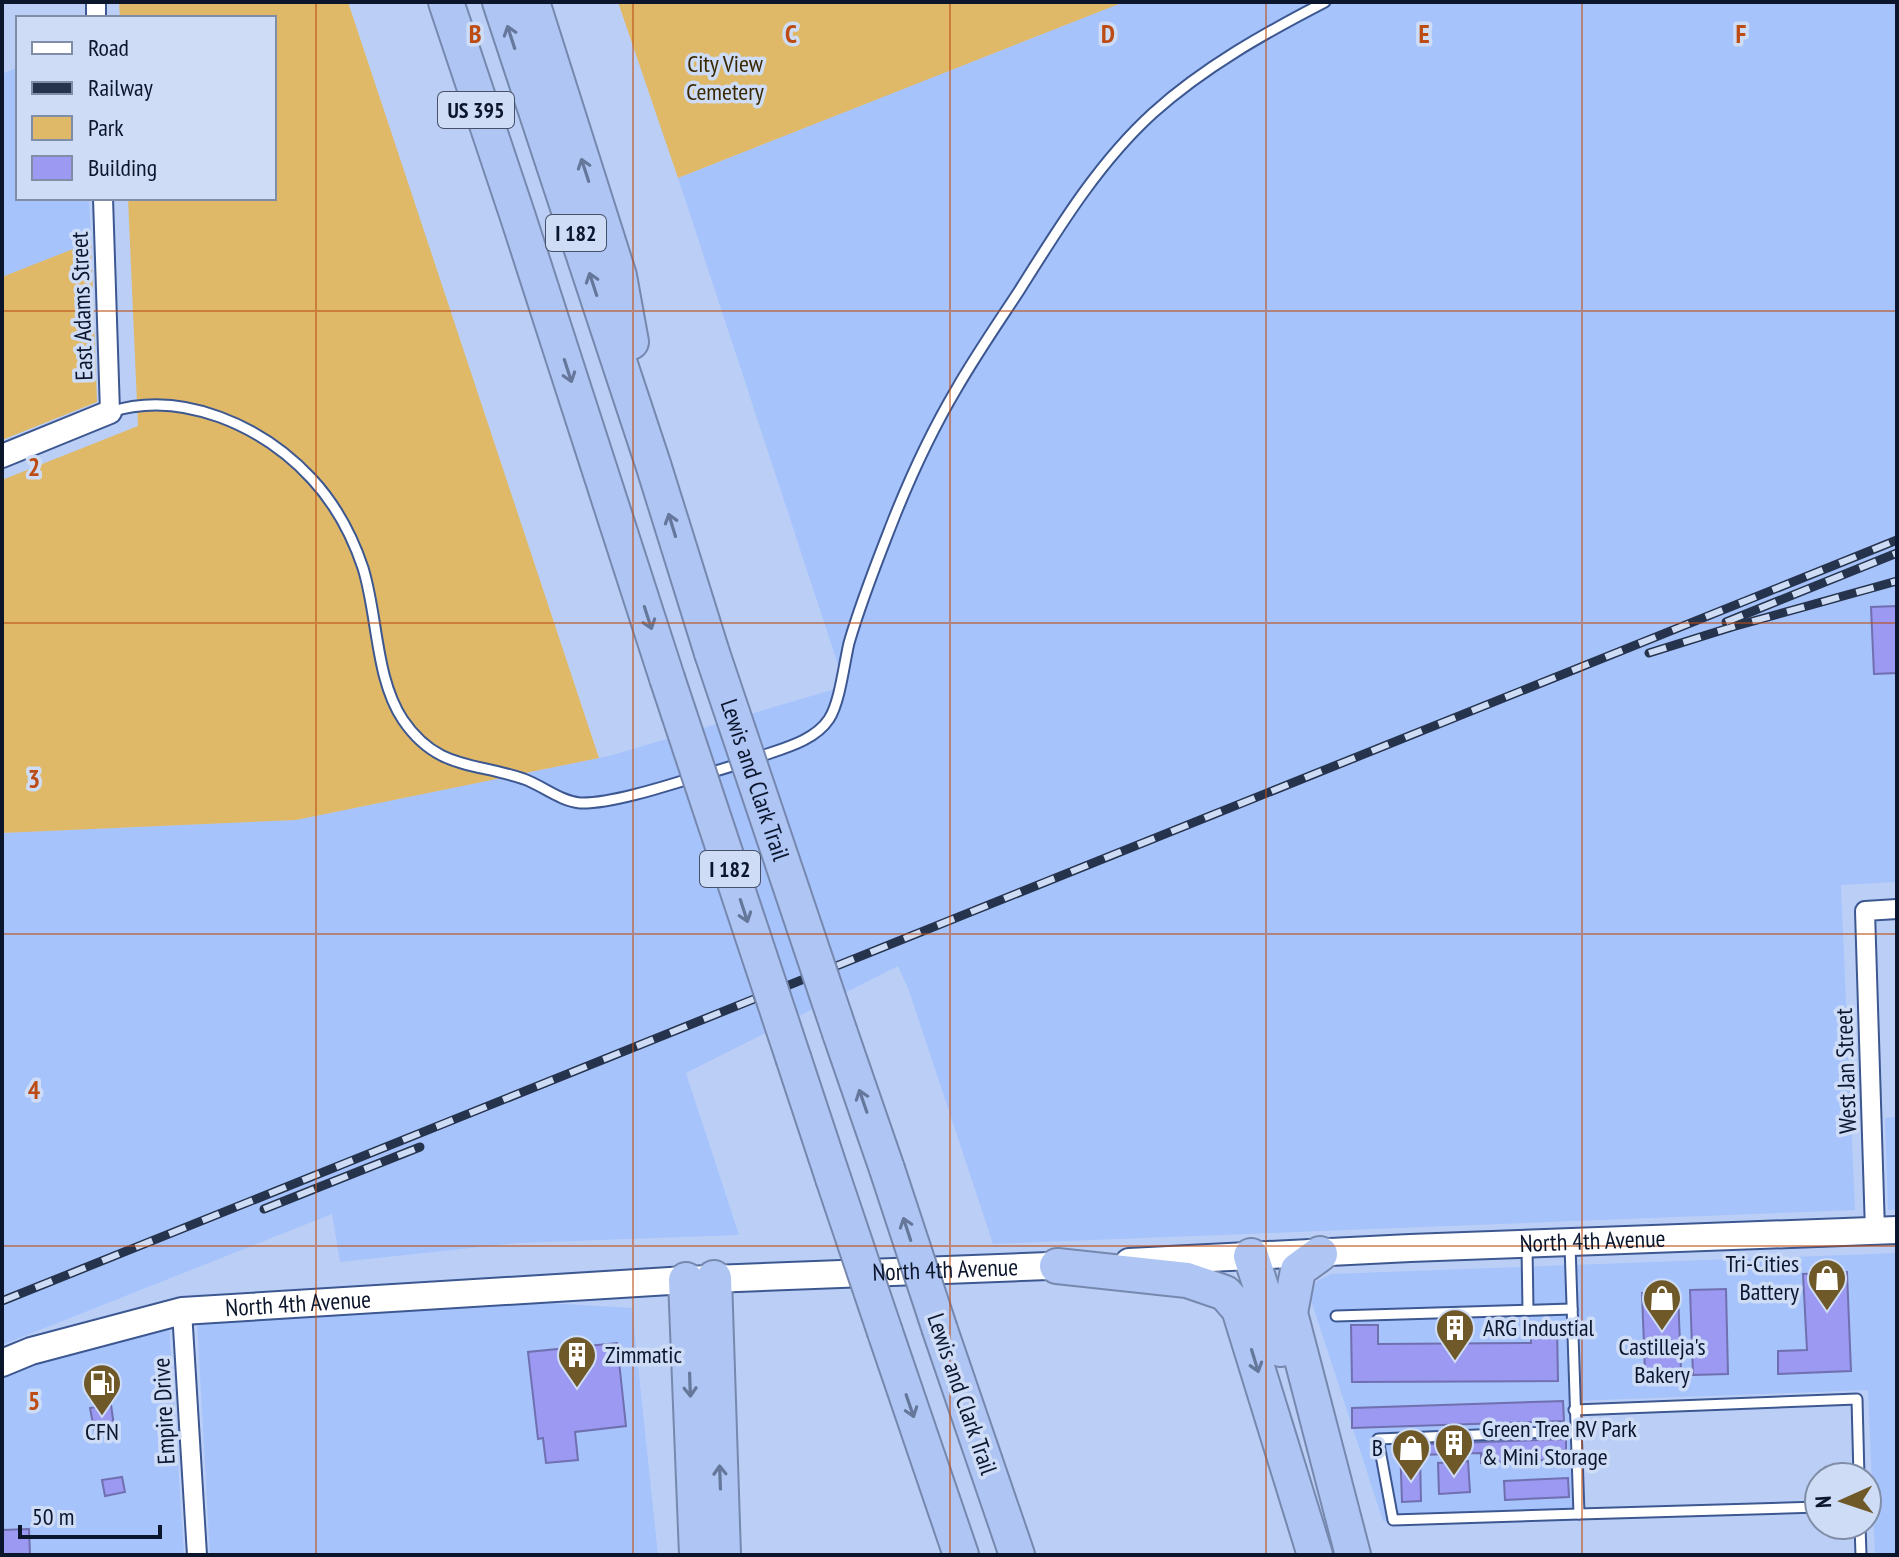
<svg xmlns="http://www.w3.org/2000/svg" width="1899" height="1557" viewBox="0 0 1899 1557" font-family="'PT Sans Narrow',sans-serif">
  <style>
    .built { fill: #a6c3fc }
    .green { fill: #dfb868 }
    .building { fill: #9b99f1; stroke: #706fb0; stroke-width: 2 }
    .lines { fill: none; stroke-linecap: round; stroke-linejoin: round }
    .service-casing { stroke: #3d5791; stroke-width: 13 }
    .minor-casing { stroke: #3d5791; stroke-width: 22 }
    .tertiary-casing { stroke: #3d5791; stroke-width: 26 }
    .secondary-casing { stroke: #3d5791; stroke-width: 30 }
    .motorway-casing { stroke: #7688ae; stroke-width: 38 }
    .service { stroke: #fff; stroke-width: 9 }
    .minor { stroke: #fff; stroke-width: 18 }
    .tertiary { stroke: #fff; stroke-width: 22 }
    .secondary { stroke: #fff; stroke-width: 26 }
    .motorway { stroke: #afc6f4; stroke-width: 34 }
    .rail-casing { stroke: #26334c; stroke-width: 9 }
    .rail { stroke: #cedcf6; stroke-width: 6; stroke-dasharray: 18; stroke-linecap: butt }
    .motorway-bridge-casing { stroke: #7688ae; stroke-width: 38; stroke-linecap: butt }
    .motorway-bridge { stroke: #afc6f4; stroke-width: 34 }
    .oneway { stroke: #65779a }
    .grid { fill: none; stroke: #bc4c13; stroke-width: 2; stroke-opacity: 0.55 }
    .labels { text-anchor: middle; stroke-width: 7; stroke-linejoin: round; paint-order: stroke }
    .shield { fill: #cedcf6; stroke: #465169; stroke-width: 2 }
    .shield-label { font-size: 22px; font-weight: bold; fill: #0b162d }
    .park-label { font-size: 24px; fill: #3a2800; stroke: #cedcf6 }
    .street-label { font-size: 24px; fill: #0b162d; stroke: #cedcf6 }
    .poi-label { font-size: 24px; fill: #0b162d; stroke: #cedcf6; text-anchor: start }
    .grid-label { font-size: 26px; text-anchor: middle; font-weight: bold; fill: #bc4c13; stroke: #cedcf6; stroke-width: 7; stroke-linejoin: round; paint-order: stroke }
  </style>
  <rect width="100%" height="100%" fill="#bbcff6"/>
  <g class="built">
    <polygon points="1124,2 1897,2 1897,882 1841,885 1855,1210 993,1244 909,991 898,966 686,1073 739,1235 518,1243 340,1262 332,1214 2,1345 2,833 296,820 609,756 845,686 678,178"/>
    <polygon points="18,67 18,198 89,198 91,242 2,277 2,74"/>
    <polygon points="1897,1117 1897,1209 1888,1210 1885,1118"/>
    <polygon points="1897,1253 1897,1555 1875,1555 1868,1390 1575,1401 1579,1511 1383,1521 1309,1294 1317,1281 1331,1274"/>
    <polygon points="530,1302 632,1308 658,1555 210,1555 197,1322"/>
    <polygon points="169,1324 184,1555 2,1555 2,1374 41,1359"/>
  </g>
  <g class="green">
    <polygon points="119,2 348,2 599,758 296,820 2,833 2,480 138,426 128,198 274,198 274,18 120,18"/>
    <polygon points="618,2 1124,2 678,178"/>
    <polygon points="91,242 97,402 2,440 2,277"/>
  </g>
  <g class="building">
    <polygon points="1897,606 1897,673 1874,674 1871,607"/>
    <polygon points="1847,1272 1851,1371 1778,1374 1778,1351 1807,1350 1803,1274"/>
    <polygon points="1726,1289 1728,1374 1693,1375 1690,1290"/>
    <polygon points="1678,1292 1681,1371 1645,1372 1642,1293"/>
    <polygon points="1351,1325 1378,1325 1378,1344 1531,1343 1531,1326 1557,1325 1558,1381 1352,1382"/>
    <polygon points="617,1343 626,1426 575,1432 578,1460 546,1463 543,1438 538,1439 528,1352"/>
    <polygon points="1563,1401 1564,1421 1352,1428 1352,1408"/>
    <polygon points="111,1405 114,1426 94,1429 90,1408"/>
    <polygon points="1566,1439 1566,1459 1481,1463 1481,1453 1420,1455 1421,1501 1402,1502 1400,1445"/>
    <polygon points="1468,1461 1470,1492 1439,1494 1438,1463"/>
    <polygon points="122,1477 125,1492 105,1496 102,1480"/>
    <polygon points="1568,1478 1569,1497 1505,1500 1504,1481"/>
    <polygon points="29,1529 30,1555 2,1555 2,1530"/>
  </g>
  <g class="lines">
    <g class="service-casing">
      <g id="service">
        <path d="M110 412C182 389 263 426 312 479 336 505 352 535 363 568 378 616 375 678 403 720 437 770 474 762 524 779 543 786 560 801 580 803 609 804 663 787 692 778"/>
        <path d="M756 758C780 749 814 742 829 719 840 702 844 664 849 643 861 601 878 559 894 518 912 473 932 430 957 388 976 355 998 323 1019 291 1058 229 1098 163 1153 113 1204 67 1265 33 1325 2"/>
        <polyline points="706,774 742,763"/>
        <polyline points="1570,1245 1579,1514 1819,1507"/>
        <polyline points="1527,1247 1528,1310"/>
        <polyline points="1336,1316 1572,1309"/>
        <polyline points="1574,1410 1857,1399 1859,1477"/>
        <polyline points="1575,1431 1378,1439 1393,1520 1579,1514"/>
        <polyline points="1860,1525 1861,1555"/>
      </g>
    </g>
    <g class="minor-casing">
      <g id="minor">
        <polyline points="96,2 96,18"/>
        <polyline points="103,198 110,412"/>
        <polyline points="1875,1231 1865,911 1897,909"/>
        <polyline points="182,1311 197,1555"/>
      </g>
    </g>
    <g class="tertiary-casing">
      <polyline id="tertiary" points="2,456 110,412"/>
    </g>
    <g class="secondary-casing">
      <g id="secondary">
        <path id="s1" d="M1129 1262 1410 1248 1897 1230"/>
        <path id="s2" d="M2 1363 31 1351 182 1311 686 1280 1074 1265"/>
      </g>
    </g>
    <g class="motorway-casing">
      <g id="motorway">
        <polyline points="446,2 518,217 667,678"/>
        <polyline points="500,2 653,464 712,653"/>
        <polyline points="532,2 619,276 631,342"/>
        <polyline points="840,1033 887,1169"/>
        <polyline points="794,1060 833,1178"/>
        <polyline points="1320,1254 1298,1270 1290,1313 1353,1555"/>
        <polyline points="1251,1256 1281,1349"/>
        <polyline points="1057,1266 1187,1280 1225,1293 1239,1309 1315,1555"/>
        <polyline points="714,1278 723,1555"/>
        <polyline points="686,1280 697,1555"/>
        <polyline points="940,1330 1017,1555"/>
        <polyline points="885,1332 961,1555"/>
      </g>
    </g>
    <use href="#service" class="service"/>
    <use href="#minor" class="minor"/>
    <use href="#tertiary" class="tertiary"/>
    <use href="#secondary" class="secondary"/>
    <use href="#motorway" class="motorway"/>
    <g class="rail-casing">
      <g id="rail">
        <polyline points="1726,622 1897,553"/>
        <polyline points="1649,653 1732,627 1897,581"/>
        <polyline points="264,1209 420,1147"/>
        <polyline points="2,1301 1897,540"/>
      </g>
    </g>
    <use href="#rail" class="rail"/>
    <g class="motorway-bridge-casing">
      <g id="motorway-bridge">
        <path id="s3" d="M712 653 840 1033"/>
        <polyline points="667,678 794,1060"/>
        <polyline points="887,1169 940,1330"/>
        <polyline points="833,1178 885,1332"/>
      </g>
    </g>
    <use href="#motorway-bridge" class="motorway-bridge"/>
  </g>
  <defs><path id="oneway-shaft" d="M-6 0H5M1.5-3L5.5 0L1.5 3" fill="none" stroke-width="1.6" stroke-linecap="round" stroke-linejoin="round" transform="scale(2)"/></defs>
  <g class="oneway">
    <use href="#oneway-shaft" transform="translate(511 37) rotate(-108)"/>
    <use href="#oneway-shaft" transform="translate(585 170) rotate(-108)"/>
    <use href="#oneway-shaft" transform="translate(593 284) rotate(-108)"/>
    <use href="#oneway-shaft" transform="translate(568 371) rotate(72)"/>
    <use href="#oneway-shaft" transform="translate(672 525) rotate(-107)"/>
    <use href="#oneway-shaft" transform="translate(648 618) rotate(72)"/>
    <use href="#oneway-shaft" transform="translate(744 911) rotate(72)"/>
    <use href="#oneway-shaft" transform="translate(863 1101) rotate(-109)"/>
    <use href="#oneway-shaft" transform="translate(907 1229) rotate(-108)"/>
    <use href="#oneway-shaft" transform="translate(1255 1361) rotate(73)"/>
    <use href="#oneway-shaft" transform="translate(690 1385) rotate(88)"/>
    <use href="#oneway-shaft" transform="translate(910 1406) rotate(71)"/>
    <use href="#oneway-shaft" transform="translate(720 1477) rotate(-92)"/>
  </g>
  <path class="grid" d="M316 2V1555M633 2V1555M950 2V1555M1266 2V1555M1582 2V1555M2 311H1897M2 623H1897M2 934H1897M2 1246H1897"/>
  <defs>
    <g id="shop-pin" transform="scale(2)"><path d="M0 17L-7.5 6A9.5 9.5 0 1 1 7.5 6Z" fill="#705929" stroke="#cedcf6"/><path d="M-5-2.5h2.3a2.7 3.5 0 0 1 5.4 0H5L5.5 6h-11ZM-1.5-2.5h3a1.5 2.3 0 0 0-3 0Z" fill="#fff"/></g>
    <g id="building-pin" transform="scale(2)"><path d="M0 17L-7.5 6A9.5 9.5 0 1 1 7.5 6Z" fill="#705929" stroke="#cedcf6"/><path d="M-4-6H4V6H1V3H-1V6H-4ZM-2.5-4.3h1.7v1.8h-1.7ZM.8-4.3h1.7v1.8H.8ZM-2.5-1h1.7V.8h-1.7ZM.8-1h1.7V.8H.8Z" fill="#fff"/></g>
    <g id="fuel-pin" transform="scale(2)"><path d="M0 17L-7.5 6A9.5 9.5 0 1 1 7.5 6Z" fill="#705929" stroke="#cedcf6"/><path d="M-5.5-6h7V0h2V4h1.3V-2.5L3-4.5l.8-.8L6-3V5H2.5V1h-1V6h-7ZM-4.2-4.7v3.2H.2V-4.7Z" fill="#fff"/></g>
  </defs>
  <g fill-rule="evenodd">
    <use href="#shop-pin" x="1827" y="1278"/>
    <use href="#shop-pin" x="1662" y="1298"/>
    <use href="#building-pin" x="1455" y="1328"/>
    <use href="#building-pin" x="577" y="1355"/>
    <use href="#fuel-pin" x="102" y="1383"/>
    <use href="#building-pin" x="1454" y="1443"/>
    <use href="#shop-pin" x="1411" y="1448"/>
  </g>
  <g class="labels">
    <g class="shield">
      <rect x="438" y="92" width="76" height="36" rx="6"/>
      <rect x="546" y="215" width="60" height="36" rx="6"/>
      <rect x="700" y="851" width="60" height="36" rx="6"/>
    </g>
    <g class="shield-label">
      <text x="476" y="118">US 395</text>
      <text x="576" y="241">I 182</text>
      <text x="730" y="877">I 182</text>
    </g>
    <g class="park-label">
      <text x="725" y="72">City View<tspan x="725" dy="28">Cemetery</tspan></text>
    </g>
    <g class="street-label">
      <text transform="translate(82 306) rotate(-92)" y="8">East Adams Street</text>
      <text dy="8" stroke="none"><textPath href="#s3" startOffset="134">Lewis and Clark Trail</textPath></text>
      <text transform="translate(1846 1071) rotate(-92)" y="8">West Jan Street</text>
      <text dy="8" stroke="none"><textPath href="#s1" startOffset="464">North 4th Avenue</textPath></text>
      <text dy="8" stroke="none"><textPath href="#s2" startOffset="952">North 4th Avenue</textPath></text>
      <text dy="8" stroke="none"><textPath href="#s2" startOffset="304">North 4th Avenue</textPath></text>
      <text transform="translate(962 1394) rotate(71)" y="8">Lewis and Clark Trail</text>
      <text transform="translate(164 1411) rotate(-93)" y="8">Empire Drive</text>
    </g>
    <g class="poi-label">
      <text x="1799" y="1272" text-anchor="end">Tri-Cities<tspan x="1799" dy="28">Battery</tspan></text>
      <text x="1483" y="1336">ARG Industial</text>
      <text x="1662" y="1355" text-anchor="middle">Castilleja's<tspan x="1662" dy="28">Bakery</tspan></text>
      <text x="605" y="1363">Zimmatic</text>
      <text x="1482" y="1437">Green Tree RV Park<tspan x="1482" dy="28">&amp; Mini Storage</tspan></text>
      <text x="102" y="1440" text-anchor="middle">CFN</text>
      <text x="1383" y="1456" text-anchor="end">B</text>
    </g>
  </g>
  <g class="grid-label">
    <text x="475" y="43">B</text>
    <text x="791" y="43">C</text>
    <text x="1108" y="43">D</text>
    <text x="1424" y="43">E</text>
    <text x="1741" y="43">F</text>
    <text x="34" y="476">2</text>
    <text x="34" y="788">3</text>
    <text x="34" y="1099">4</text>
    <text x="34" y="1410">5</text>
  </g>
  <rect width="1899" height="1557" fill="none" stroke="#0b162d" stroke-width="8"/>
  <rect x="16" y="16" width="260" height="184" fill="#cedcf6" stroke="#808da6" stroke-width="2"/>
  <rect x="32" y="42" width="40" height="12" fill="#ffffff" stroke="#808da6" stroke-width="2"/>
  <text x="88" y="56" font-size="24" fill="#0b162d">Road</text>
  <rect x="32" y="82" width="40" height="12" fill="#26334c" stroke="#808da6" stroke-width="2"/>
  <text x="88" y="96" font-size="24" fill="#0b162d">Railway</text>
  <rect x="32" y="116" width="40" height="24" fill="#dfb868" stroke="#808da6" stroke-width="2"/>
  <text x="88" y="136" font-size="24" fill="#0b162d">Park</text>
  <rect x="32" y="156" width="40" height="24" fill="#9b99f1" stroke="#808da6" stroke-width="2"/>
  <text x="88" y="176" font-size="24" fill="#0b162d">Building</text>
  <g transform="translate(1843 1501) rotate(267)"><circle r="38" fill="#cedcf6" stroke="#808da6" stroke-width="2"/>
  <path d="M0-6L14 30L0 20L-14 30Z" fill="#705929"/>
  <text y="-12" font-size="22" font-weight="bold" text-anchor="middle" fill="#0b162d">N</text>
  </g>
  <path d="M20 1525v12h140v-12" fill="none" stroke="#0b162d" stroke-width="4"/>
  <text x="32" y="1525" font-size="24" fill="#0b162d" stroke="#cedcf6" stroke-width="6" paint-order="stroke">50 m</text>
</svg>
